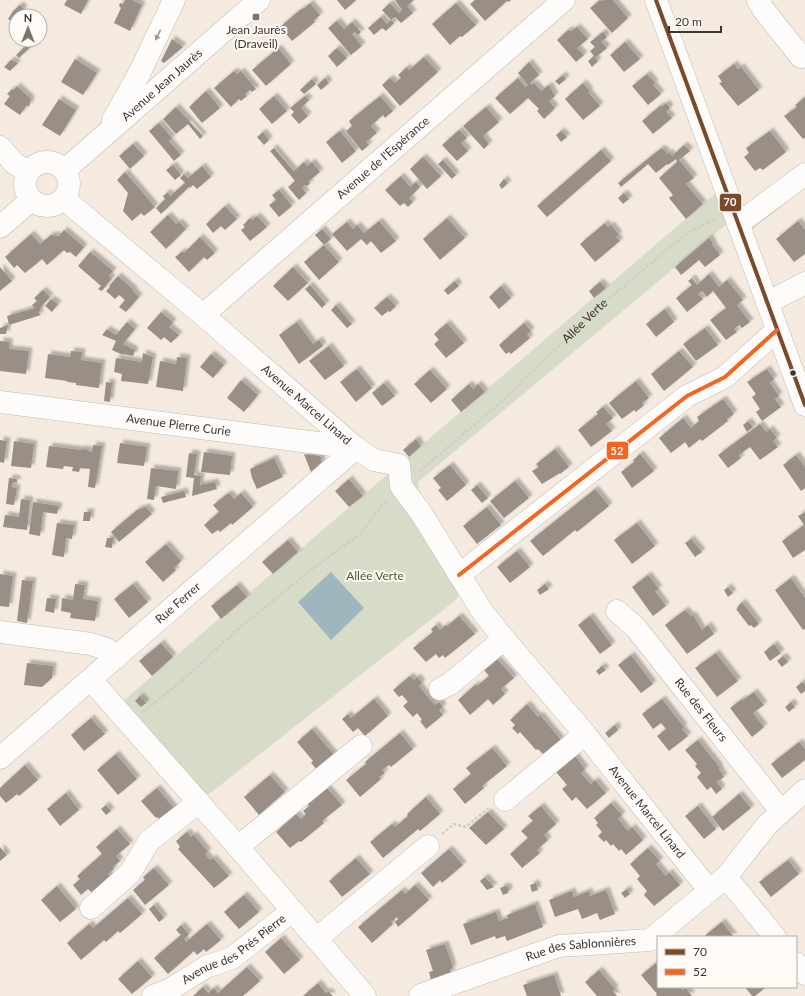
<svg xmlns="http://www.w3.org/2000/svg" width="805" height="996" viewBox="0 0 805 996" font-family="Lato,sans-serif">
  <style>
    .green { fill: #d8dbc7 }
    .water { fill: #a0b6be }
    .building { fill: #998f87; filter: url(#shadow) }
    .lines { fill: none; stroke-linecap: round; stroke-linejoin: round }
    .minor-casing { stroke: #c2bab2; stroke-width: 23 }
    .path { stroke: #d1cdc9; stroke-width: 2.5; stroke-dasharray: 3 2; stroke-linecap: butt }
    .minor { stroke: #fefcfa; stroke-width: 22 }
    .bus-1-casing { stroke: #fefaf6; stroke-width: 7 }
    .bus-2-casing { stroke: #fefaf6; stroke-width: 7 }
    .bus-1 { stroke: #7a4b2a; stroke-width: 4 }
    .bus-2 { stroke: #f26522; stroke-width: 4 }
    .oneway { fill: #9e9894 }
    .poi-dot { fill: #7d746c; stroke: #fefaf6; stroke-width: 1.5 }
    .bus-dot { fill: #3d352e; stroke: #fefaf6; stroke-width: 1.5 }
    .labels { text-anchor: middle; stroke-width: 4; stroke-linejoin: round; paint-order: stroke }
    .poi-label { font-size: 12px; fill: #3d352e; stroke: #fefaf6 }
    .street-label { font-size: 12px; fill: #3d352e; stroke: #fefaf6 }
    .park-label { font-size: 12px; fill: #455c2e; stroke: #fefaf6 }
    .line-badge { stroke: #fefaf6; stroke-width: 1.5 }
    .badge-label { font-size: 11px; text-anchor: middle; font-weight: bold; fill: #fff }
  </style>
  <defs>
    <filter id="shadow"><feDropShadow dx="3.5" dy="-3.5" stdDeviation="1" flood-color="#0004"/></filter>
  </defs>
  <rect width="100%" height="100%" fill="#f5eae0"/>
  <polygon class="green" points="805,164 805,188 751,230 727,224 418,482 421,513 463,582 457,599 199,802 115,708 716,193 744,211"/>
  <polygon class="water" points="331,572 364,608 331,640 298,602"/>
  <g class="building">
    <polygon points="67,0 88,0 81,14 64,5"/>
    <polygon points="125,0 132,0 142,5 130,31 114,23 121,8 119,6 120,3 123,4"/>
    <polygon points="337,0 356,0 345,10"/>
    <polygon points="395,0 414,0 407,6 413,13 401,23 395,17 391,20 382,10 390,3 399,13 402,10"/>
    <polygon points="475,0 511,0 509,2 507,1 485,21 470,4"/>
    <polygon points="600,0 602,1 604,0 613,0 628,18 612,33 590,8"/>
    <polygon points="310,3 320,15 314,20 315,22 292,41 280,27 295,14 303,8 304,9"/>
    <polygon points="456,3 476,25 462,37 460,36 450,45 432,24"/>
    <polygon points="20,5 24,9 19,15 21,16 16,16 16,24 8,19 13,11"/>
    <polygon points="381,17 387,24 391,20 394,23 386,31 382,28 374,35 368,28"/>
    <polygon points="337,21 344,29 352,22 361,32 358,35 355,32 352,34 362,46 351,55 328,28"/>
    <polygon points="577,27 588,39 577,48 584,55 576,62 557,40 568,30 571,31"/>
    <polygon points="603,32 607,37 601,42 607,48 595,58 598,61 592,67 588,61 594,56 590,51 595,47 590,42"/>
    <polygon points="172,39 183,47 164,63 161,61"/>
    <polygon points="32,40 35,43 19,58 16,55"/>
    <polygon points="625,42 640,59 624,72 610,55"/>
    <polygon points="278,48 291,64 266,86 252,70"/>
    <polygon points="337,48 347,58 337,67 328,56"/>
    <polygon points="424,57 438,72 400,106 382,85 390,78 395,83 401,78 398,75 407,67 409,70"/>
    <polygon points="75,59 97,73 83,95 61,82"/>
    <polygon points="11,60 18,63 10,71 4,67"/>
    <polygon points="529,62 539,75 530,83 532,85 534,83 541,91 549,85 555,96 549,101 555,108 544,119 537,111 539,109 528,98 510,114 495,98 518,78 525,87 528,85 518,73"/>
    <polygon points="734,64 738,69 741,67 759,90 738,106 719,83 722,82 718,76"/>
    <polygon points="234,71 237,74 241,71 256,89 252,92 250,90 245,94 247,96 241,101 239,99 231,107 214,88"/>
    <polygon points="647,74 655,83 653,85 661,94 648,105 632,86"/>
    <polygon points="563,75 566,79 559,85 555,81"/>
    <polygon points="325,78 329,83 321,90 317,85"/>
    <polygon points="312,79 316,84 304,94 300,90"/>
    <polygon points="583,83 590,91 588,92 600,106 583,120 565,99"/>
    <polygon points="17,86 31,99 29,107 27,105 20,115 4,104 10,96 7,94 12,89 14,90"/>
    <polygon points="206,91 220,108 202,123 189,107"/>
    <polygon points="274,96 287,111 272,124 259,109"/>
    <polygon points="305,96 309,100 301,108 308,116 299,124 291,115 294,112 290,108"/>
    <polygon points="380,96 393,111 385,118 383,115 371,126 377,133 366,142 369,145 362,151 346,131 352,126 349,121"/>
    <polygon points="805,97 805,138 803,139 784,116 797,107 795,105"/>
    <polygon points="59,99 76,110 60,136 42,125"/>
    <polygon points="666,103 670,108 666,112 672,118 653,134 642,121 661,105 662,107"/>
    <polygon points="176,107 203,136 200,139 188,124 176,134 163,119"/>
    <polygon points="486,107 499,122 483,136 489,144 484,149 463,126"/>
    <polygon points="159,123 172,138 169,141 181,155 174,161 149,131"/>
    <polygon points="459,130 467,138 461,143 468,151 457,161 442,145"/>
    <polygon points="340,131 356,151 342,163 326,142"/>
    <polygon points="561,131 567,137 561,142 556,135"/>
    <polygon points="770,131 786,152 763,170 760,168 755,171 744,157 749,153 746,148"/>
    <polygon points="263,132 269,140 264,145 257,137"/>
    <polygon points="133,144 144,156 130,169 119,156"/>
    <polygon points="684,145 690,151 679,160 694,178 686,184 703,204 686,219 669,198 673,195 659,178 677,162 676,159 668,165 667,164 656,173 648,164 621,187 618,183 660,149 663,149 666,152 666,155 669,152 672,156"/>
    <polygon points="274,148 294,171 304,162 307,166 312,162 320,172 309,181 310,184 307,186 305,185 302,188 306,193 299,200 288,187 295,181 270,151"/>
    <polygon points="601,150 611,161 547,217 537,206"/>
    <polygon points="423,157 441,176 427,189 410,169"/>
    <polygon points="443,160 456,175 452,179 438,164"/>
    <polygon points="173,165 181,175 175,180 166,170"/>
    <polygon points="202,166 211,177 197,189 193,185 190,188 189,187 161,214 156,208 165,199 163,196 168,192 170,196 185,183 180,178 184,174 188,178"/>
    <polygon points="125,172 155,207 144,216 141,213 132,221 123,211 128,193 117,180"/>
    <polygon points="401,176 410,187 416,182 420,187 409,198 413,202 408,207 404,203 400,206 385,190"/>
    <polygon points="504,179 508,183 502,189 499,185"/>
    <polygon points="279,190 292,206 279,217 269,205 276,200 272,195"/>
    <polygon points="624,193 629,199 623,204 618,198"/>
    <polygon points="225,206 237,219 225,230 221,226 213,233 206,224"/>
    <polygon points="168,215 176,224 179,222 186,229 166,249 150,232"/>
    <polygon points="257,216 267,227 250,241 241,230 245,227 243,225 250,218 252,220"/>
    <polygon points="447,218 465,238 440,260 423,239"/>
    <polygon points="379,221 396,241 381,253 371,241 367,245 361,239 347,251 332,234 347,222 353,229 357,225 364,233"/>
    <polygon points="798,221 805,230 805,254 794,262 776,239"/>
    <polygon points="605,223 608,227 611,225 619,235 616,237 620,241 595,262 580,244"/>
    <polygon points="322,229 331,239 324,245 315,235"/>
    <polygon points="64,230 84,247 76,257 70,252 67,253 64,250 47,265 42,259 25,273 17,265 14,268 5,257 31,234 40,244 51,235 59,236"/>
    <polygon points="200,237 215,253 207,260 204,257 189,272 175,257 183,251 184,253"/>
    <polygon points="709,238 713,243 712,244 720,255 705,267 699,260 681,275 675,267"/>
    <polygon points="324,245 339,262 319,280 304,262"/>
    <polygon points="90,252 113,271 109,276 112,278 102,291 98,289 101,286 78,266"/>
    <polygon points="0,267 12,281 0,291"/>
    <polygon points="293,267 308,283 288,301 273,286"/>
    <polygon points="709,274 719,287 727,280 743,300 737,305 750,322 742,328 739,325 734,329 737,332 726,340 710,320 726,308 713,291 707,297 702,291 698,294 703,299 687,312 676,298 692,285 688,281 692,278 697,285"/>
    <polygon points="118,276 134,290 133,291 139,297 126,312 119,307 125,300 119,295 115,299 106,291 110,287 109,286"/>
    <polygon points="455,281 459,286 448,295 444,290"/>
    <polygon points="600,282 606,288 594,298 589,291"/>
    <polygon points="310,285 326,304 322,308 305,289"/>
    <polygon points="501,286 511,298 499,309 489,297"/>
    <polygon points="43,290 50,297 41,307 39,313 41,315 9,325 7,316 35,308 32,305 37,301 34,298"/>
    <polygon points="387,297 396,306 390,312 388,311 382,316 374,308"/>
    <polygon points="51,299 58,304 52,312 45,306"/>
    <polygon points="336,305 352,324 347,328 331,310"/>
    <polygon points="665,309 674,322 656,337 646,324"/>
    <polygon points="161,312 173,322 169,327 179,335 171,343 164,337 161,340 147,328"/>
    <polygon points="127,322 135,329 123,344 135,350 133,356 123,354 123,355 112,350 116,341 102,335 107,329 116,335"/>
    <polygon points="297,322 313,344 319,340 323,346 299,364 279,335"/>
    <polygon points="447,323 464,343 446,358 434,344 439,340 434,334"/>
    <polygon points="524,323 531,331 527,334 530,338 511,354 509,352 506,354 499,345"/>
    <polygon points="8,325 6,334 0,334 0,328"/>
    <polygon points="705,328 718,345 696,361 683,344"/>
    <polygon points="0,341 9,342 9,349 29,351 26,374 0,371"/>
    <polygon points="329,346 344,366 325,380 309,361"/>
    <polygon points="71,351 82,352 81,360 102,363 99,388 76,385 76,383 67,382 67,381 45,378 48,354 70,357"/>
    <polygon points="679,351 693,367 664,391 651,374"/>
    <polygon points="143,353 153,357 148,384 121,381 122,374 114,372 116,358 142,362"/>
    <polygon points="211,354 224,365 213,378 200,367"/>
    <polygon points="177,357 187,358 183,391 156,387 160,361 176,364"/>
    <polygon points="357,369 372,388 356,402 340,382"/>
    <polygon points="767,369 774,379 770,383 779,396 775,399 781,407 762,421 756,412 760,409 752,397 756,394 747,382"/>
    <polygon points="430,370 447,389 431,403 414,384"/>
    <polygon points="241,380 258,395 244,412 227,398"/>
    <polygon points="636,381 649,398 642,403 644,405 636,412 634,410 622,419 609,403"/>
    <polygon points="106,382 112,383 110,402 104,401"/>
    <polygon points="384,383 395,396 382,406 372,393"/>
    <polygon points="469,384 473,389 478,384 485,392 461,412 451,400"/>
    <polygon points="723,399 734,414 727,419 728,421 702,441 700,439 689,448 685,442 671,453 659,438 683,418 691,428 699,421 697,417"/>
    <polygon points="603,407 613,418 606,424 612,431 591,447 578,430 598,414 596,412"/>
    <polygon points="748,421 753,427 747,432 743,425"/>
    <polygon points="760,424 766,432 770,429 777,438 773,441 778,447 760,460 750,447 739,455 741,458 728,468 718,455"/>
    <polygon points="416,439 421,446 409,457 403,450"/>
    <polygon points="0,440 7,441 4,463 0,462"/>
    <polygon points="14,441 34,444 31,468 11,466"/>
    <polygon points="120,443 147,447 144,466 117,463"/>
    <polygon points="93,445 102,446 95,488 88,487 90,469 80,468 79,472 72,471 73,467 64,466 63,469 46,467 49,446 81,450 81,449 89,450 88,451 92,452"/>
    <polygon points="555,449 569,467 560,474 560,473 542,484 532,471 539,467 536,464"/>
    <polygon points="204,452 232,456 230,475 201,472"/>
    <polygon points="189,453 197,454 194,475 201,476 200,485 215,482 217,489 192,496 194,478 186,477"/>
    <polygon points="304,454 320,456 322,462 311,472"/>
    <polygon points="640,454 654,471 632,488 621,472 634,462 633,460"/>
    <polygon points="796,455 805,467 805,488 801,491 783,465"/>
    <polygon points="274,458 283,477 257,489 252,478 250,469"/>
    <polygon points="450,465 466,485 447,501 438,490 441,488 433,478"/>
    <polygon points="151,468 178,471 176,489 156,486 154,500 147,499"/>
    <polygon points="9,478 17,479 17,483 13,482 12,487 17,488 14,505 6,504"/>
    <polygon points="349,479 363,496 349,507 335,491"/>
    <polygon points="515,481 529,498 504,518 490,501"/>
    <polygon points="477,485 488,498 482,503 471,490"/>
    <polygon points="595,489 609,506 577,532 575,530 543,556 530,541"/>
    <polygon points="184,491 186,497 163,503 161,497"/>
    <polygon points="241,493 253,507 232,525 231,523 220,532 218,530 212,534 204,525 219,512 213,505 227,494 230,494 234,499"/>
    <polygon points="21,499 30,500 27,530 3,527 5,515 19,517"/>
    <polygon points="33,502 59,506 57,514 43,512 40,536 29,534"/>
    <polygon points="146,507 152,514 119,542 111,532 137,510"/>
    <polygon points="487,507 501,525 477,544 463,526"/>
    <polygon points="84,512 91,512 90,521 83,521"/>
    <polygon points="805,512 805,550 793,558 782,541 804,525 798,516"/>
    <polygon points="57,523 74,525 72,539 66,538 64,557 52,555"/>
    <polygon points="637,523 655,546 632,564 614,540"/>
    <polygon points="107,538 113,538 113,540 112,548 105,547"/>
    <polygon points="691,539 702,552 695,557 685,543"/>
    <polygon points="288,540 298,552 273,574 262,562"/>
    <polygon points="166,544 181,561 174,568 176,570 163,582 145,562"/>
    <polygon points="517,551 530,567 510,583 497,567"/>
    <polygon points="0,574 13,576 9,607 0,606"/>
    <polygon points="648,575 659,589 655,591 666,606 653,616 632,587"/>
    <polygon points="791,578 805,598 805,629 803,630 775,590"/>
    <polygon points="22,580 33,581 27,623 17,621"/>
    <polygon points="75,584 85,585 83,599 98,601 95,621 70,618 71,613 61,611 62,598 73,600"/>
    <polygon points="133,584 148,602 129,618 114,599"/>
    <polygon points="545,584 549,589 540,595 537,590"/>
    <polygon points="237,585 247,597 221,619 211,606"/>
    <polygon points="728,587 733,593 728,597 724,590"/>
    <polygon points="47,598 56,599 54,613 45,611"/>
    <polygon points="742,602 759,624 754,628 751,625 749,626 736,609 738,608 737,607"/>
    <polygon points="685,610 691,616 693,615 702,630 708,625 714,634 687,654 665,625"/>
    <polygon points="459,616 475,634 445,658 443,655 439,658 436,654 426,662 413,648 433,632 431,629 436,625 440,630 446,625 447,626"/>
    <polygon points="590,616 612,645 600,654 578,625"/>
    <polygon points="161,643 173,657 152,676 139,661"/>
    <polygon points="774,644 781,653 770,661 764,652"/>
    <polygon points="716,653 738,681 717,697 695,668"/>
    <polygon points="631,655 653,684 641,693 618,665"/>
    <polygon points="783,656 788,662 782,667 777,661"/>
    <polygon points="497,659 514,678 501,689 505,694 493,705 488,699 470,715 458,700 476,684 477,686 489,676 484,670"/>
    <polygon points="27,663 53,666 52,678 42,687 24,685"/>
    <polygon points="602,666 606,670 599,675 596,671"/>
    <polygon points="410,676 414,680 417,677 422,683 419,686 432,702 435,705 439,702 443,707 439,710 443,715 426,729 420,721 422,720 417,713 413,717 403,706 408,702 402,695 399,697 393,690"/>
    <polygon points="802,682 805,685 805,691 801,694 796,687"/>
    <polygon points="754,692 764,705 753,713 764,727 752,737 730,708 742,699 743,700"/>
    <polygon points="140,696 146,703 141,707 135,701"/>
    <polygon points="374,699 388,716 365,736 358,728 353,732 342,719 348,714 351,718"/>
    <polygon points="662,699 684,727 682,729 688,736 669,751 657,736 666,729 661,723 653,729 642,714"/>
    <polygon points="791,702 795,707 789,712 785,707"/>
    <polygon points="527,704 538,717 540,715 561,740 544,755 538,749 536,750 520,732 518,734 512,728 515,725 510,720"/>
    <polygon points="91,718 105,734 84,751 71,735"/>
    <polygon points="615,725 618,730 609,738 605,733"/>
    <polygon points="312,729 337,758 320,773 311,763 313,761 297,742"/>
    <polygon points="400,733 413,749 391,767 389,765 382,770 385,773 379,777 381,779 360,797 346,780 366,764 365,762"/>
    <polygon points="698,740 720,768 719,769 724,777 717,782 722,789 716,794 711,787 707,790 697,777 701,773 695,766 697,764 685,750"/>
    <polygon points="799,742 805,749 805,760 782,778 771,764"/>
    <polygon points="492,748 507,766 482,786 484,788 465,804 453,789 471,774 466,768"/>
    <polygon points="116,754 137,779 118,795 97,770"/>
    <polygon points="575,756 585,769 581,773 586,779 591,784 595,780 606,793 587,809 576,797 572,801 562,789 567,785 556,772"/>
    <polygon points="25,765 38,780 19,796 17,794 6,803 0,796 0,788"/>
    <polygon points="270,775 285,792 259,815 244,797"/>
    <polygon points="157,788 177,812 164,824 157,817 156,818 141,801"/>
    <polygon points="327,788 342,805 322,821 324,823 301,842 299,841 290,848 276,832 296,814 301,819 306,814 303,811 309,806 307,804"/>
    <polygon points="66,793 79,810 60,826 47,809"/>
    <polygon points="739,794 751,808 723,831 712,817"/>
    <polygon points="426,797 440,814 420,831 418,829 383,858 370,842 392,824 395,827 408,816 407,814"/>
    <polygon points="611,803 622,815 618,819 628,831 632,827 643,840 626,855 621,849 619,851 613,844 611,846 606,840 604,842 598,836 602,832 596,825 598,823 594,818"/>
    <polygon points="106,805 111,811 106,815 101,809"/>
    <polygon points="541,806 556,824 544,835 548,840 537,850 540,853 522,868 510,854 528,838 521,831 533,821 528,816"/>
    <polygon points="698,806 716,829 704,839 685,816"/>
    <polygon points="488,812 504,829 486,845 469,828"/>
    <polygon points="117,829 130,844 116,856 120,861 113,867 114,869 108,874 111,877 92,893 88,889 81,895 73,885 80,879 77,876 102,854 96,847"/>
    <polygon points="187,832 191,837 194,835 208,852 205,854 210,860 213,858 229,876 214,888 178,849 180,847 176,841"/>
    <polygon points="0,847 7,855 0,861"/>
    <polygon points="648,848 660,861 656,864 666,876 669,872 680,885 654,906 644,895 647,891 637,879 640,876 630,864"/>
    <polygon points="449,849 463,865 442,883 440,880 433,887 421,873"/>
    <polygon points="356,858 370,874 342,897 329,881"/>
    <polygon points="788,860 799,874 771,897 759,882"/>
    <polygon points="154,868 169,885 145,905 133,890 145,880 143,877"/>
    <polygon points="485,877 494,887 487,890 480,881"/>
    <polygon points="536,883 538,890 532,892 530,885"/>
    <polygon points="415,885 429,900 398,927 395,922 398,919 397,917 391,922 393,924 372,943 358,927 402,890 405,894"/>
    <polygon points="57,886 76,909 60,922 41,900"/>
    <polygon points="505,886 509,888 508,893 503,895 500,888"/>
    <polygon points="627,889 630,894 625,898 621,893"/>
    <polygon points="606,890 615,914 600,920 597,913 582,919 578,909 555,917 549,900 572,891 574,897 589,891 590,896"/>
    <polygon points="244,895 259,912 239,929 224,912"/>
    <polygon points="128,898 142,914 120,933 118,931 106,942 104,940 81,960 67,943 89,924 93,928"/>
    <polygon points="535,904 543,927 507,941 505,936 496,939 495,936 471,945 463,924 496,912 499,921 508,918 507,915"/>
    <polygon points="154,905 164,918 159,922 149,909"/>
    <polygon points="722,922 734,937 703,937"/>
    <polygon points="207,924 221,940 206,952 204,949 197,955 194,951 168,974 154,958 181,935 176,930 181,925 189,934 184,939 186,942"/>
    <polygon points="281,938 300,960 284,974 265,952"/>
    <polygon points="445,944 453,967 450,970 452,973 431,980 429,972 433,971 426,950"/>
    <polygon points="138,961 152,977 132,994 118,979"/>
    <polygon points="656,963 658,965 658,987 681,987 683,990 686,988 692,996 657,996 656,995 657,994 641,975"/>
    <polygon points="247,967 260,981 243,996 193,996 203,987 208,993 214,988 218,993"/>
    <polygon points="599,970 615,989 613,991 617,996 597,996 585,982"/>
    <polygon points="554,975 561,996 527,996 523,985"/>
    <polygon points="318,983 326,993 328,991 333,996 303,996"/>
    <polygon points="745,987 766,987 755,996 752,996"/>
  </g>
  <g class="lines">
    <g class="minor-casing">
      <g id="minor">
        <polyline points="656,0 805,405"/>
        <polyline points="758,0 763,9 801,57"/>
        <polyline points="113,120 140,72 174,0"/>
        <polyline points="0,147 14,163 28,172"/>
        <circle cx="47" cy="184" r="22"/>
        <path id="s2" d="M65 170 259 0"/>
        <path id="s3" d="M64 199 203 315 356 448 374 460 399 465 401 486 421 513 482 611 504 639 585 734 709 890"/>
        <polyline points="738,224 805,174"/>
        <polyline points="0,227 31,200"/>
        <polyline points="767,303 805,283"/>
        <path id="s4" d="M203 315 564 0"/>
        <path id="s5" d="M0 402 356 448"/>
        <polyline points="459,575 687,396 725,377 777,330"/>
        <path id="s6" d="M617 611 636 628 781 811"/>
        <polyline points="0,632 91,644 106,649 117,657"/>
        <polyline points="91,680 238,847 365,996"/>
        <polyline points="440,689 450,684 504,639"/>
        <path id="s7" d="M0 758 356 448"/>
        <polyline points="505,800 585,734"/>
        <polyline points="238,847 361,746"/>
        <polyline points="726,877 775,937"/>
        <polyline points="91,908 130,873 149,841 199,802"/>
        <polyline points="316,939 428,846"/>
        <polyline points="796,963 805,974"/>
        <path id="s8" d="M153 996 169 990 206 967 232 958 292 911"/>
        <path id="s9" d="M420 996 423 994 559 946 650 940 726 877 767 825 805 790"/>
      </g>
    </g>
    <g class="path">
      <path id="s1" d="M420 471 500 403 600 306 686 234 717 218"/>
      <polyline points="143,712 177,685 243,625 316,566 360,534 380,507 388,499"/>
      <polyline points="442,834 454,824 466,827 488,808"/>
    </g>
    <use href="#minor" class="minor"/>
    <g class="bus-1-casing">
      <polyline id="bus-1" points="656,0 805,405"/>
    </g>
    <g class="bus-2-casing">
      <polyline id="bus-2" points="459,575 687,396 725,377 777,330"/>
    </g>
    <use href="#bus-1" class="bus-1"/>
    <use href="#bus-2" class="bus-2"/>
  </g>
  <defs><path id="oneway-solid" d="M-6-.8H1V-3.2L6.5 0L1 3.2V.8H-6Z"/></defs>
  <use class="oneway" href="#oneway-solid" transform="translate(158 35) rotate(116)"/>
  <rect class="poi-dot" x="252" y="13" width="8" height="8" rx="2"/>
  <circle class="bus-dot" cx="793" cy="373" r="3.5"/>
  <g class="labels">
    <g class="poi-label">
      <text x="256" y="34">Jean Jaurès<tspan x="256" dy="14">(Draveil)</tspan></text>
    </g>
    <g class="street-label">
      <text dy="4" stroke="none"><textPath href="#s2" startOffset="129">Avenue Jean Jaurès</textPath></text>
      <text dy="4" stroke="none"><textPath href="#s4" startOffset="239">Avenue de l'Espérance</textPath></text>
      <text dy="4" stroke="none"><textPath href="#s1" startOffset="223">Allée Verte</textPath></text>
      <text dy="4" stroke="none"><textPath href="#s3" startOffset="318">Avenue Marcel Linard</textPath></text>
      <text dy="4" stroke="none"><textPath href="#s5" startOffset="180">Avenue Pierre Curie</textPath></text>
      <text dy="4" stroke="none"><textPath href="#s7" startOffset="236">Rue Ferrer</textPath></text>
      <text dy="4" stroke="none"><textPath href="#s6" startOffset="130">Rue des Fleurs</textPath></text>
      <text dy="4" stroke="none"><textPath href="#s3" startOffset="861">Avenue Marcel Linard</textPath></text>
      <text dy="4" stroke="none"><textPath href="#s8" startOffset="94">Avenue des Prés Pierre</textPath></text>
      <text dy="4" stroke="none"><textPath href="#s9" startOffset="169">Rue des Sablonnières</textPath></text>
    </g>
    <g class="park-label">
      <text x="375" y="580">Allée Verte</text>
    </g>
  </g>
  <g class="line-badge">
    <rect x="719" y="193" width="23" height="19" rx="4" fill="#7a4b2a"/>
    <rect x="606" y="441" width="23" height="19" rx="4" fill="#f26522"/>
  </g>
  <g class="badge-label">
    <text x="730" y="206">70</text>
    <text x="617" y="455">52</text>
  </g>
  <rect x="657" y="936" width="140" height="52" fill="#fefaf6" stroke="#b1aba6"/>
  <rect x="665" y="949" width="20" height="6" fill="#7a4b2a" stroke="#b1aba6"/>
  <text x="693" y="956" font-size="12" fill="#3d352e">70</text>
  <rect x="665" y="969" width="20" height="6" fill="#f26522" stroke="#b1aba6"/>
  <text x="693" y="976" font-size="12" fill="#3d352e">52</text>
  <g transform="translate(28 28)"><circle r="19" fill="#fefaf6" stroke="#b1aba6"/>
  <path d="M0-3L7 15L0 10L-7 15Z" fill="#7d746c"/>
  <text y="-6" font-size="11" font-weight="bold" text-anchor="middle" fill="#3d352e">N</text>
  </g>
  <path d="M669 26v6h52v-6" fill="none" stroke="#3d352e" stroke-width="2"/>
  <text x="675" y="26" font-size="12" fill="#3d352e" stroke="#fefaf6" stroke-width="3" paint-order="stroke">20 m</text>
</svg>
